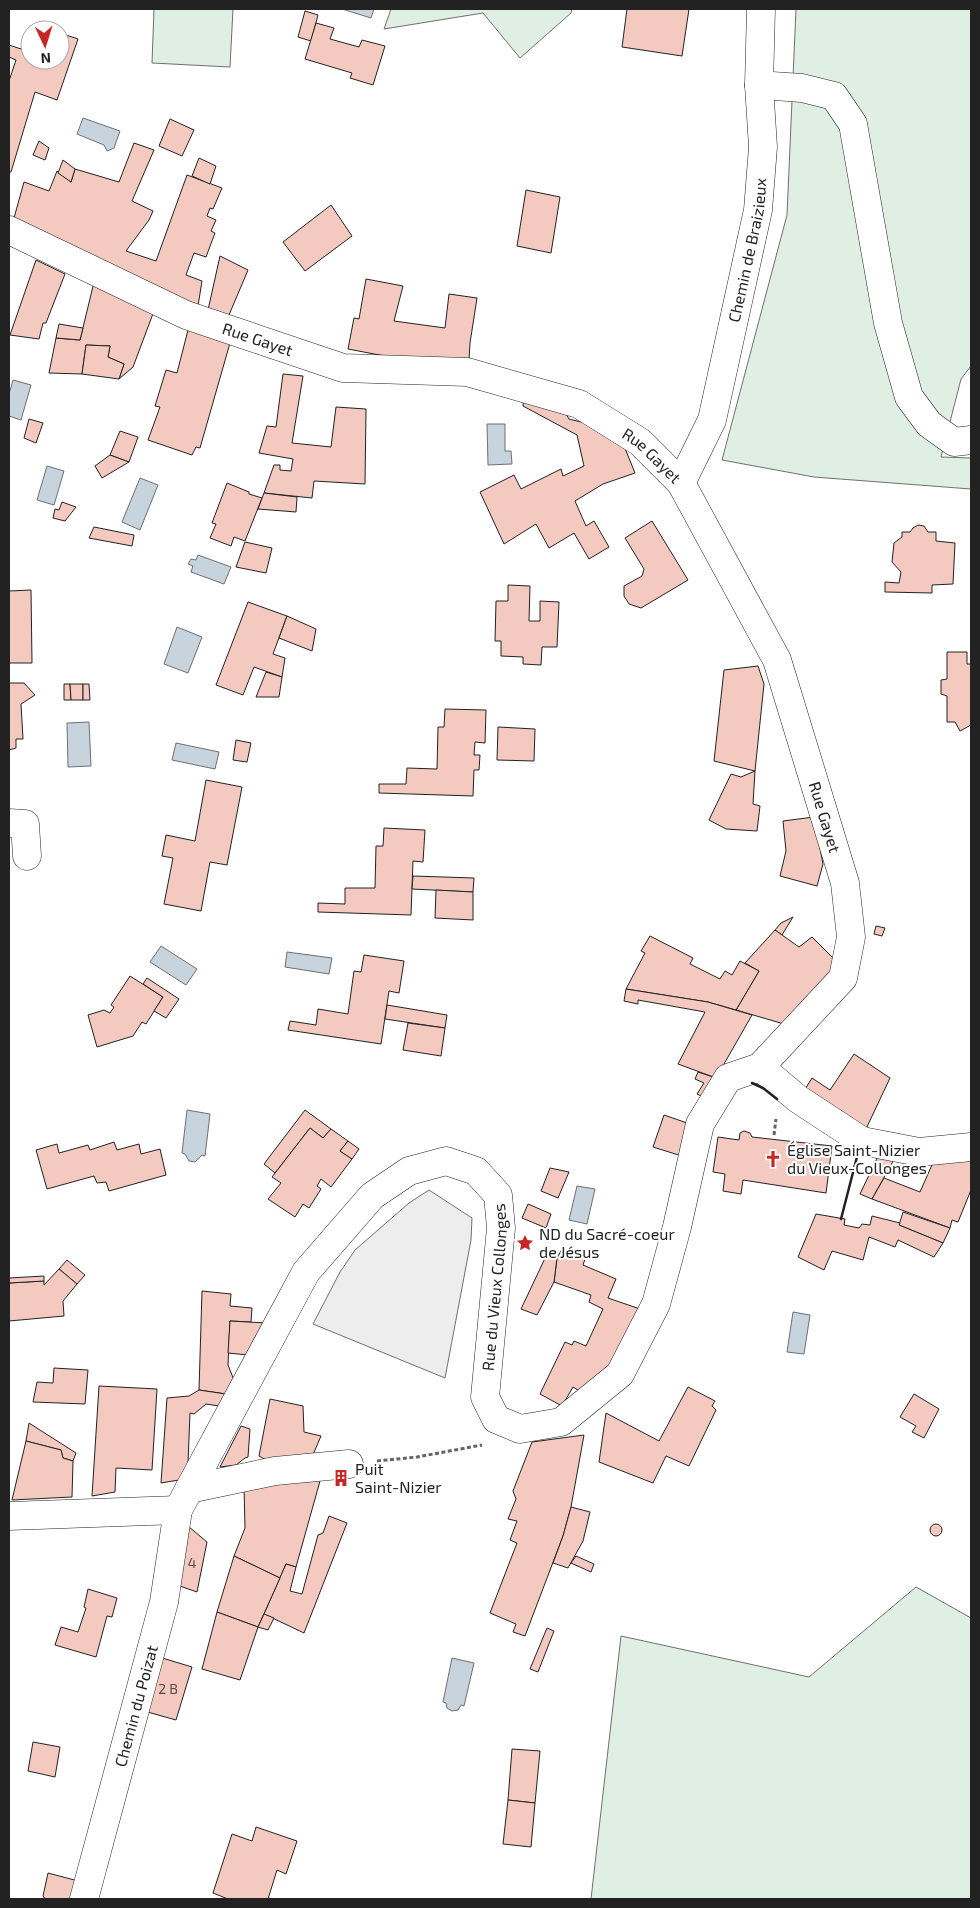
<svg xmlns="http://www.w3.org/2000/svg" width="980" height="1908" viewBox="0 0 980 1908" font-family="'Exo 2',sans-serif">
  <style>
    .green { fill: #e0efe3; stroke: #6f6f6f }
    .parking { fill: #ededed; stroke: #6f6f6f }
    .water { fill: #c7d3dd; stroke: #6f6f6f }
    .building { fill: #f3c9c0; stroke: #222 }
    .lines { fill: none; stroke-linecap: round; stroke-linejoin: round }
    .minor-casing { stroke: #222; stroke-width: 29 }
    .path { stroke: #646464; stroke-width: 3; stroke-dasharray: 4 2.5; stroke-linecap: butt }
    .minor { stroke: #fff; stroke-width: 28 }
    .wall { stroke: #222; stroke-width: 2.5 }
    .labels { text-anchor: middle; stroke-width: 4; stroke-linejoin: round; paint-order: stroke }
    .number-label { font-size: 14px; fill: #564c4a }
    .street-label { font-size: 16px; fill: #222; stroke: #fff }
    .poi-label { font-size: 16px; fill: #222; stroke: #fff; text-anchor: start }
  </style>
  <rect width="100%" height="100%" fill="#fff"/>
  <g class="green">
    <polygon points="154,9 233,9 230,67 152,63"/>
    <polygon points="391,9 572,9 571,13 520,58 483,13 384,29"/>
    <polygon points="796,9 971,9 971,366 961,379 941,457 971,458 971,489 814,477 722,460 787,215"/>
    <polygon points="916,1587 971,1618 971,1899 591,1899 621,1636 809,1677"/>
  </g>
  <polygon class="parking" points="429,1190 472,1218 471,1240 445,1378 313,1324 340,1272 355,1250 409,1203"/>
  <g class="water">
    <polygon points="342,9 374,9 371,18"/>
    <polygon points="83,118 120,131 114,148 107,151 104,145 77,134"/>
    <polygon points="13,380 31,385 21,420 9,416 9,394"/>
    <polygon points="487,424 505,424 505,451 511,451 512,464 488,465"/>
    <polygon points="47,466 64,471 54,505 37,500"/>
    <polygon points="140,478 158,485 140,530 122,522"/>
    <polygon points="198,555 231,567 224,584 191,572 193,566 188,564 191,559 196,560"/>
    <polygon points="177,627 202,637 188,673 164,664"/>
    <polygon points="89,722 91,766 68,767 67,723"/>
    <polygon points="176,743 219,752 215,769 172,760"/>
    <polygon points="161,946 197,969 186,985 150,962"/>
    <polygon points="287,952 332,958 329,974 285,967"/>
    <polygon points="187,1110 210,1114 205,1156 202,1155 195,1162 189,1161 185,1154 182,1153"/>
    <polygon points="577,1186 595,1189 587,1224 569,1220"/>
    <polygon points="793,1312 810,1315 804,1354 787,1352"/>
    <polygon points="452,1658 474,1663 464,1706 461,1705 458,1710 452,1711 447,1708 446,1703 443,1702"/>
  </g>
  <g class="building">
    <polygon points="627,9 689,9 682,56 622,47"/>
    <polygon points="305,11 318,15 311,41 298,37"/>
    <polygon points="316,23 334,28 330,39 359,47 362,40 385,46 373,85 350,78 352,73 305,59"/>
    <polygon points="60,33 78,39 57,100 35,92 11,172 9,172 9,81 16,60 9,57 9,45 21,49 26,35 30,37 30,60 60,60"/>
    <polygon points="170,119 194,130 182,156 159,146"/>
    <polygon points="39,141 49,148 45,160 33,155"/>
    <polygon points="134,143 154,150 132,201 153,211 149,220 126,251 156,261 187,175 222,188 213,209 210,208 207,216 216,220 211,231 215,233 206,257 194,253 186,275 202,281 198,306 14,218 24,182 49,191 57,171 71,182 75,169 119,182"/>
    <polygon points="199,158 216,166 210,184 192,176"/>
    <polygon points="63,160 75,169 71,182 58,173"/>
    <polygon points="526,190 560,197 551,253 517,246"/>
    <polygon points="331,205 352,236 305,271 283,242"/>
    <polygon points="220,256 248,270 226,322 208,310"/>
    <polygon points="36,260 65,274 46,323 43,323 39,339 10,335"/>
    <polygon points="366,279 403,286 394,321 445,328 449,294 477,298 470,343 469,360 390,357 348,349 354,318 359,319"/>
    <polygon points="94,282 154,311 133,367 119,379 124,364 108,357 110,346 86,345 82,374 49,373 56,338 80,340"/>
    <polygon points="59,324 83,328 80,340 56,338"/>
    <polygon points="188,330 230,343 200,448 196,447 192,455 148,440 160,407 155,406 166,370 177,373"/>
    <polygon points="86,345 110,346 108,357 124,364 119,379 82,374"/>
    <polygon points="283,374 303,376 292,443 331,447 336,407 366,409 365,484 314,481 312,498 264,493 274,465 280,465 280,470 291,471 293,459 259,453 267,426 276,427"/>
    <polygon points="524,394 560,403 569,419 581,422 592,418 620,436 635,473 603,484 575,501 586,526 594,521 609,547 589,559 574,533 549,548 536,524 504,544 480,492 514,475 521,489 561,469 563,476 584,466 577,435 523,406"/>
    <polygon points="29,419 43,423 36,443 24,438"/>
    <polygon points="120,431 138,437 129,462 110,455"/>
    <polygon points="110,455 129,462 102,478 95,466"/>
    <polygon points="227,483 249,492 249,494 262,498 245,541 234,537 231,546 210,538 216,524 212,523"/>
    <polygon points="264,493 297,497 296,512 258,509"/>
    <polygon points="62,502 76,507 65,521 53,518 55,509 59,510"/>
    <polygon points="652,521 688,580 641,608 629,604 624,596 624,586 642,576 644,569 625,538"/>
    <polygon points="918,525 924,526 928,532 936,532 936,541 955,543 953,584 932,585 932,593 885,592 885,582 899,583 901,572 892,562 894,543 902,537 902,532 910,532 913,528"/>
    <polygon points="94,527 134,535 132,546 89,538"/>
    <polygon points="245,542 272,548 266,573 236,567"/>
    <polygon points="508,585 530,586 529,621 540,621 540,601 559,602 557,647 542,647 541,665 523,664 523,657 501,656 501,641 495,641 496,601 508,601"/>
    <polygon points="31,590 32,663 9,663 9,591"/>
    <polygon points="248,602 287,616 273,654 285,658 282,677 254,667 243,695 216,685"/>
    <polygon points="287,616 316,629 312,651 279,638"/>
    <polygon points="947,652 967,652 967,664 971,664 971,725 960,731 955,722 947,722 947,696 941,694 941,680 947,679"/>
    <polygon points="758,666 764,684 755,771 714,761 724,670"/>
    <polygon points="266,672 282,677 279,697 256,697"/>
    <polygon points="9,683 24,683 35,695 21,704 23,739 16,739 16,748 9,750"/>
    <polygon points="64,684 70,684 71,700 64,700"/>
    <polygon points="70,684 83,684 83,700 71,700"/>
    <polygon points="83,684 89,684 90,700 83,700"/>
    <polygon points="445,709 486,710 485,743 475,742 474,755 480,755 479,770 474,770 473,796 379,793 379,784 406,784 407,768 437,769 438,727 444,727"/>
    <polygon points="498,727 535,729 534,761 497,760"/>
    <polygon points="236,740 251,743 247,762 233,760"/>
    <polygon points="755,771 753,804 760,806 757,831 726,829 709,820 731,774 741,777"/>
    <polygon points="206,780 242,787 227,865 210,862 201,911 164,904 173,858 162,856 166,835 195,841"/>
    <polygon points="814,817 823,864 817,886 780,876 786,851 783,821"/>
    <polygon points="384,828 425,830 423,862 413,861 411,915 318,912 318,903 345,904 345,888 375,888 376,846 383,846"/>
    <polygon points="413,876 474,878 473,892 412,889"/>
    <polygon points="436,890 473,892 473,920 435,918"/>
    <polygon points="793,917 782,935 775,930 781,923"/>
    <polygon points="876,926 885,928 882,936 874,934"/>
    <polygon points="775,930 799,947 812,937 837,962 835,966 784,1024 736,1010 759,971 745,963"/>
    <polygon points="650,936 693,958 690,964 720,979 725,971 732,975 740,961 759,971 736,1010 708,1002 626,989 645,953 641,951"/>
    <polygon points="364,955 404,961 399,993 389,991 381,1044 288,1030 290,1021 316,1025 318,1009 348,1014 354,971 361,972"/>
    <polygon points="130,976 163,997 146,1024 142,1022 133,1036 97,1047 88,1015 104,1010 110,1013 114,1007 111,1005"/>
    <polygon points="147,978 179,999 166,1018 154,1011 163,997 143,984"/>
    <polygon points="626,989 708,1002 752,1015 716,1078 678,1064 705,1012 638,1000 638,1004 624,1001"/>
    <polygon points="387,1005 447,1015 445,1028 385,1019"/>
    <polygon points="408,1023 445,1028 441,1056 403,1050"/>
    <polygon points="854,1054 890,1078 865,1131 802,1094 812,1078 830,1090"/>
    <polygon points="698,1072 716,1078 705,1098 697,1094 704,1083 695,1079"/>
    <polygon points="305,1110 331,1129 323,1138 310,1128 275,1173 264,1164"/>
    <polygon points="664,1115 690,1124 685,1157 653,1147"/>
    <polygon points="310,1128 323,1138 331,1129 348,1141 340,1151 352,1159 331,1187 321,1179 317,1186 321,1189 309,1208 303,1204 295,1217 268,1199 281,1183 272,1177"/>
    <polygon points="744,1131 750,1133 752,1137 832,1146 826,1193 743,1180 741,1194 723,1191 725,1174 713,1172 718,1137 739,1140 740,1133"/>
    <polygon points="348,1141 359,1149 352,1159 340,1151"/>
    <polygon points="114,1142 117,1150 139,1144 141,1154 160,1149 166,1175 109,1191 106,1182 97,1183 94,1176 47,1189 36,1150 57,1144 59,1153 88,1145 90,1150"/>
    <polygon points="880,1152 896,1156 872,1199 860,1194"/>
    <polygon points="971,1155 971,1190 958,1222 952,1220 950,1228 872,1199 884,1178 920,1192 935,1158"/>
    <polygon points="550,1168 569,1172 558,1198 541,1191"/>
    <polygon points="528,1204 551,1214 546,1228 522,1218"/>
    <polygon points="903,1212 950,1228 943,1243 899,1225"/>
    <polygon points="816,1214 845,1219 844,1225 859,1228 862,1224 870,1225 872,1216 900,1223 899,1225 943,1243 934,1257 898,1240 895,1247 869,1237 863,1260 832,1251 824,1270 798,1257"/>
    <polygon points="562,1249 585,1259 583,1265 616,1279 608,1298 643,1310 616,1367 584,1394 573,1387 562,1406 540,1394 565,1342 572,1345 574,1341 586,1346 603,1309 589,1302 591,1295 554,1282 557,1258"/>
    <polygon points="547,1254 557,1258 554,1282 537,1315 521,1309"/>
    <polygon points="67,1260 85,1275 77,1284 59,1269"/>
    <polygon points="59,1269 77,1284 63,1301 64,1316 9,1321 9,1283 44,1281 44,1285"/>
    <polygon points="44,1276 44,1281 9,1283 9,1278"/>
    <polygon points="202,1291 231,1294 230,1306 252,1308 251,1322 230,1321 228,1365 234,1380 226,1394 199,1390"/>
    <polygon points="230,1321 266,1323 248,1355 228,1353"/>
    <polygon points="54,1368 88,1370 85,1404 33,1402 37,1382 53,1383"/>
    <polygon points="99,1386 157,1389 152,1470 116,1468 115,1492 92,1496"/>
    <polygon points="688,1387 715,1401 712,1406 716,1410 689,1466 666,1456 653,1483 599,1462 606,1413 659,1441"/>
    <polygon points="199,1390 226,1394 219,1406 206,1404 194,1414 190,1413 188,1463 179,1480 161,1483 167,1398 189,1396"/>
    <polygon points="914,1394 939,1409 924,1438 912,1432 916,1426 900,1417"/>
    <polygon points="270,1399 303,1406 304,1432 321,1436 312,1457 268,1461 259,1456"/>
    <polygon points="29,1423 76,1453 73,1461 63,1458 61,1450 26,1441"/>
    <polygon points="241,1426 250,1429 248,1457 245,1458 236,1465 220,1467"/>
    <polygon points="584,1435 571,1507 563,1536 525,1636 513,1632 516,1624 490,1613 517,1543 510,1540 517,1521 508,1519 516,1499 513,1491 532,1442"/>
    <polygon points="26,1441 61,1450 63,1458 73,1461 72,1497 12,1500"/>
    <polygon points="317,1476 320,1481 296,1567 286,1564 280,1578 234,1556 245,1528 244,1486"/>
    <polygon points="571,1507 590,1512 583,1541 568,1568 553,1563 563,1536"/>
    <polygon points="329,1516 347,1523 304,1633 264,1614 286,1564 296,1567 290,1591 302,1594 318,1535 323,1533"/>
    <circle cx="936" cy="1530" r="6"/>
    <polygon points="188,1526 207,1542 197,1592 177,1585"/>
    <polygon points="234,1556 280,1578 258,1627 217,1612"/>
    <polygon points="576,1556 594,1564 591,1572 571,1563"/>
    <polygon points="88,1589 117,1598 112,1617 107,1616 96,1657 55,1645 61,1627 78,1632 86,1608 84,1607"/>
    <polygon points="217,1612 258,1627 240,1680 202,1669"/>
    <polygon points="264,1614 274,1618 268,1630 258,1627"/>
    <polygon points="547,1628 554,1631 538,1672 530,1669"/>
    <polygon points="159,1657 192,1667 176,1720 144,1711"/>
    <polygon points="33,1742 60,1747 55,1777 28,1771"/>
    <polygon points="512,1749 540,1751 535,1803 508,1800"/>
    <polygon points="508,1800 535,1803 531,1847 503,1844"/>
    <polygon points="256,1827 297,1841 286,1874 277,1870 268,1899 228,1899 213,1893 232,1834 252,1841"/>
    <polygon points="48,1873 82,1882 77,1899 45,1899 43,1896"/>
  </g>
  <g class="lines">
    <g class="minor-casing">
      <g id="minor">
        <polyline points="759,85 802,88 834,96 853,124 888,323 909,397 929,424 954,442 971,440"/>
        <path id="s1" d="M9 230 186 315 343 368 467 372 579 404 640 442 681 483 777 660 845 883 851 937 843 978 760 1067 728 1078 700 1124 677 1227 656 1304 620 1374 561 1422 520 1429 496 1419 485 1397 501 1228 498 1195 476 1171 446 1161 409 1171 372 1196 306 1272 178 1510 164 1602 84 1899"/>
        <path id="s2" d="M681 483 712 420 758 210 763 147 759 85 761 9"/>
        <polyline points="9,823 25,824 27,856"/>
        <polyline points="760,1067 798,1099 862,1141 919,1152 971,1147"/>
        <polyline points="189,1489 275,1471 349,1464"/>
        <polyline points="9,1516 178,1510"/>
      </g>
    </g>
    <g class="path">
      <polyline points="774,1135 776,1119"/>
      <polyline points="377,1461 417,1457 482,1445"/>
    </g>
    <use href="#minor" class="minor"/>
    <g class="wall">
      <polyline points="752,1083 763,1088 777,1099"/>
      <polyline points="841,1219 858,1153 856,1152"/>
    </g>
  </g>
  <defs>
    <g id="church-bare" transform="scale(1.35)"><path d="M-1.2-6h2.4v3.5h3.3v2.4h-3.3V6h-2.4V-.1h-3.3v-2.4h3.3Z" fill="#c62828" stroke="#fff" stroke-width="2.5" paint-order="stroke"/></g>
    <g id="sight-bare" transform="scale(1.35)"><path d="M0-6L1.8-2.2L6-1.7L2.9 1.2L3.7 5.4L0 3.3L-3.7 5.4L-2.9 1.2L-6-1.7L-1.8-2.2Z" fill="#c62828" stroke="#fff" stroke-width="2.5" paint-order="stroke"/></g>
    <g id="building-bare" transform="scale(1.35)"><path d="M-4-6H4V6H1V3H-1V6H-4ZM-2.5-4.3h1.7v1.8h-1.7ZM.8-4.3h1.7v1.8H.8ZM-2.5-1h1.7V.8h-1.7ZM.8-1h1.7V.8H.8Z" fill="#c62828" stroke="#fff" stroke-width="2.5" paint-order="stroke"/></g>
  </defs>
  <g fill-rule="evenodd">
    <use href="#church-bare" x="773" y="1159"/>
    <use href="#sight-bare" x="525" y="1243"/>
    <use href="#building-bare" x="341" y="1478"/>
  </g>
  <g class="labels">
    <g class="number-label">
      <text x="192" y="1568">4</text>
      <text x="168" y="1694">2 B</text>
    </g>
    <g class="street-label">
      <text dy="6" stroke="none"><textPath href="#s2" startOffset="244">Chemin de Braizieux</textPath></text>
      <text dy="6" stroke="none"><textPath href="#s1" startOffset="272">Rue Gayet</textPath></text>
      <text dy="6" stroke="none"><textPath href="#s1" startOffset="692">Rue Gayet</textPath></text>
      <text dy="6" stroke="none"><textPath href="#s1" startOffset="1098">Rue Gayet</textPath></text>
      <text dy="6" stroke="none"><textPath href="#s1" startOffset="2015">Rue du Vieux Collonges</textPath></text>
      <text transform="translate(136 1706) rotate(-75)" y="6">Chemin du Poizat</text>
    </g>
    <g class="poi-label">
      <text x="787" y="1156">Église Saint-Nizier<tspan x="787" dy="18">du Vieux-Collonges</tspan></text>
      <text x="539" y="1240">ND du Sacré-coeur<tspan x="539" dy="18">de Jésus</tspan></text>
      <text x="355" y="1475">Puit<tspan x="355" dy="18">Saint-Nizier</tspan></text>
    </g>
  </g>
  <rect width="980" height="1908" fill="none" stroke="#222222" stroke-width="20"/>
  <g transform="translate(45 45) rotate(176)"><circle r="24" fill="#ffffff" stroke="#a7a7a7"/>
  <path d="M0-4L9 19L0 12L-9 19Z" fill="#c62828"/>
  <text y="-8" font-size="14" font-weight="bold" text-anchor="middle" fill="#222222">N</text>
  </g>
</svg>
